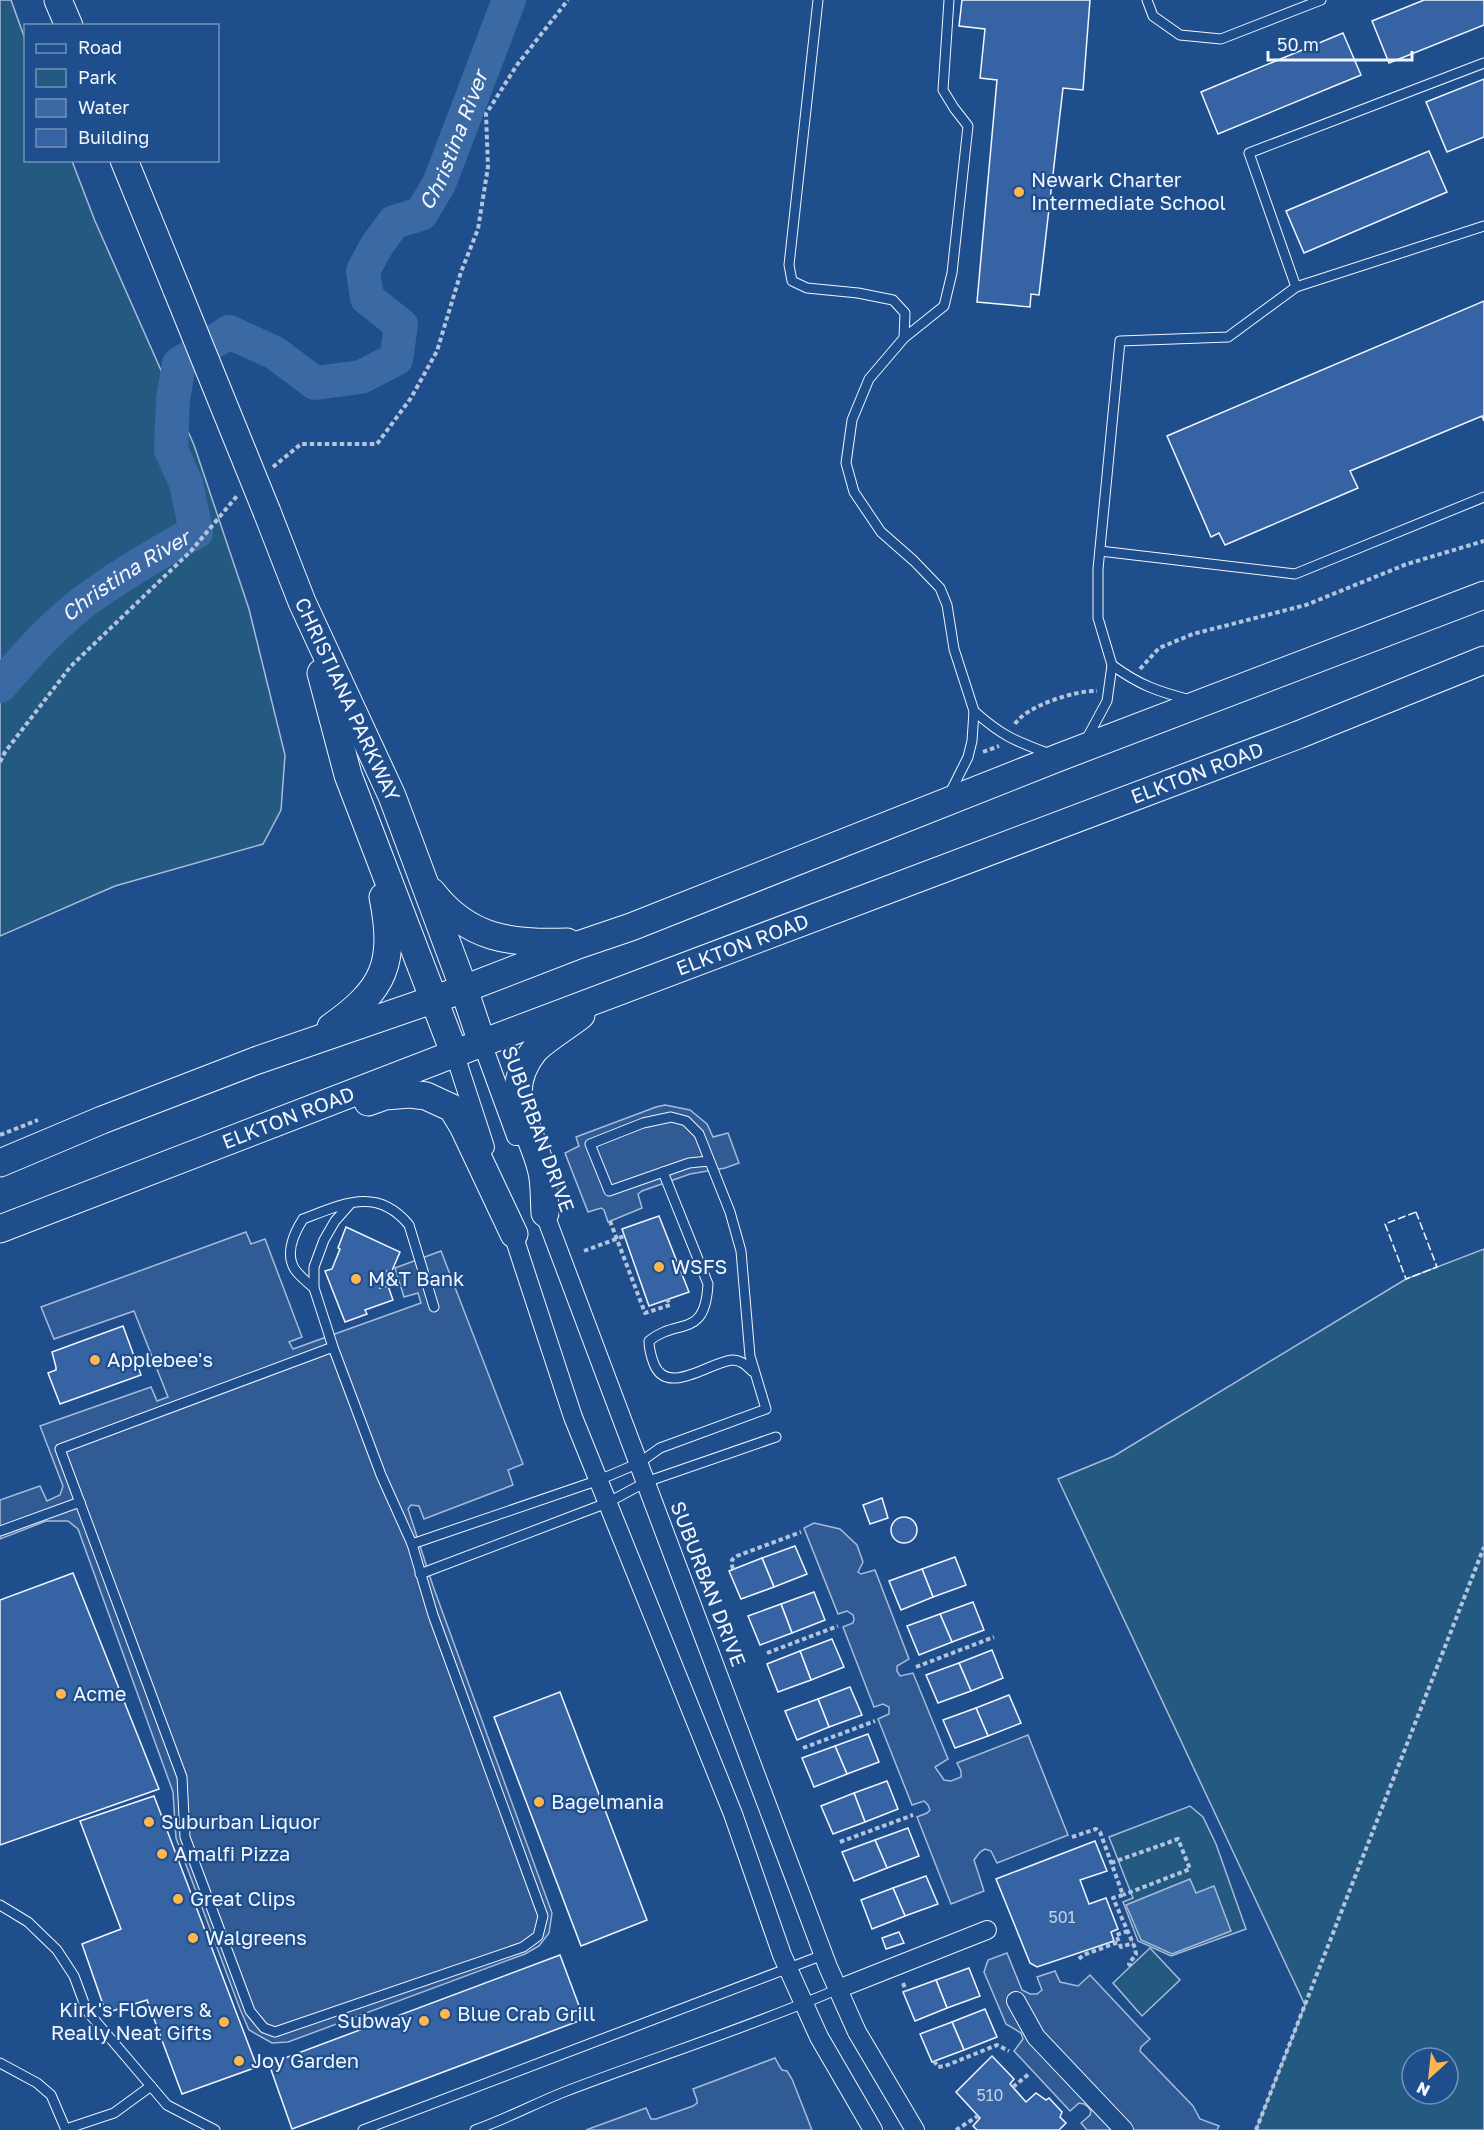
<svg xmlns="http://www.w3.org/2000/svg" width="1484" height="2130" viewBox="0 0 1484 2130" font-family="'Golos Text',sans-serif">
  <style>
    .green { fill: #245a82; stroke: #a8bbd7; stroke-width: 1.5; fill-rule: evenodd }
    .parking { fill: #305b95; stroke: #a8bbd7; stroke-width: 1.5 }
    .water { fill: #3b69a3; stroke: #a8bbd7; stroke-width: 1.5 }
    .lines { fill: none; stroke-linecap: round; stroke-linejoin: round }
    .river { stroke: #3b69a3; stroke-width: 34 }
    .building { fill: #3563a3; stroke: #f2f6ff; stroke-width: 1.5 }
    .lane-casing { stroke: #f2f6ff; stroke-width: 11 }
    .street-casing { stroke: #f2f6ff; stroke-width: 20 }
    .primary-casing { stroke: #f2f6ff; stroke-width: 29 }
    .path { stroke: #b3c4dc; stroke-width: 4; stroke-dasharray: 4.5 3; stroke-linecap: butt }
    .lane { stroke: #1f4e8c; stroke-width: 9 }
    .street { stroke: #1f4e8c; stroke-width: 18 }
    .primary { stroke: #1f4e8c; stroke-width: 27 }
    .primary-bridge-casing { stroke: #f2f6ff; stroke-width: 29; stroke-linecap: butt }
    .primary-bridge { stroke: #1f4e8c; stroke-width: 27 }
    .fence { stroke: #f2f6ff; stroke-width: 1.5; stroke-dasharray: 8 3; stroke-linecap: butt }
    .poi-dot { fill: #ffb74d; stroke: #1f4e8c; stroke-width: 2 }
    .labels { text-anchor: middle; stroke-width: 4.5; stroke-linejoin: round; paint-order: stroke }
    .number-label { font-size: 16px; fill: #c3d1e8 }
    .poi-label { font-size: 20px; fill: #f2f6ff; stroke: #1f4e8c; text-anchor: start }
    .street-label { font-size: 20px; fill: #f2f6ff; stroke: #1f4e8c }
    .water-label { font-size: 21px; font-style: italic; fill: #f2f6ff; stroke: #1f4e8c }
  </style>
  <rect width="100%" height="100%" fill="#1f4e8c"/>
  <g class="green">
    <polygon points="0,0 11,0 25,39 26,160 72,161 95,221 194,445 249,609 285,755 281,810 263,844 115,886 0,936"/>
    <path d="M1484 1249V2130H1256L1305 2005 1058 1479 1114 1456 1406 1279ZM1412 2058H1448V2094H1412Z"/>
    <polygon points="1190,1806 1203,1817 1216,1844 1246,1929 1171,1956 1138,1941 1123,1902 1133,1898 1109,1837"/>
    <polygon points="1150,1948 1180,1980 1142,2016 1113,1983"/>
  </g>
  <g class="parking">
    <polygon points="665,1105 690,1110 707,1124 713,1137 728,1133 739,1163 725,1168 690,1174 642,1191 638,1194 642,1208 608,1222 604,1210 601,1208 588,1212 565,1153 579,1146 576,1137 656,1107"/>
    <polygon points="246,1232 251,1244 265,1239 302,1337 289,1342 293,1349 421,1303 418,1293 404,1297 395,1268 441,1251 523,1464 508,1470 513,1485 424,1519 419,1506 411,1505 408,1509 433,1586 552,1913 549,1933 539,1946 525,1954 288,2042 272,2043 249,2030 240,2009 176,1838 173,1792 78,1529 68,1521 46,1521 0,1539 0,1500 40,1486 47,1501 60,1495 63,1486 40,1426 151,1387 157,1401 168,1397 134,1311 54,1339 41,1307"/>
    <polygon points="814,1523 840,1529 857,1545 863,1562 858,1572 861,1574 875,1570 909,1659 897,1666 897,1671 900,1676 913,1673 948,1759 935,1767 944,1780 951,1781 961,1777 961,1771 957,1763 1028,1735 1068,1835 997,1863 991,1851 985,1849 980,1852 974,1860 984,1891 951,1904 917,1817 927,1813 930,1810 928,1805 924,1801 912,1805 878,1719 889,1714 889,1707 883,1704 874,1707 843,1627 853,1623 854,1619 853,1615 847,1611 838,1614 804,1528"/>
    <polygon points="1007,1953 1022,1990 1030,1994 1037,1994 1042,1990 1037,1977 1055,1971 1060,1982 1078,1986 1090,1975 1150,2039 1141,2047 1140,2051 1193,2106 1200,2119 1219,2126 1217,2130 1087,2130 1081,2123 1090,2115 1091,2111 1088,2107 1084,2104 1079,2103 1070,2111 1014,2051 1023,2039 1021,2033 1006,2024 984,1972 988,1960"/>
    <polygon points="775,2058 780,2067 782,2070 787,2071 792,2079 812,2130 586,2130 646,2108 651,2119 656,2119 693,2106 697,2103 697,2100 693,2089"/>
  </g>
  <polygon class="water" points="1190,1879 1196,1893 1214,1886 1231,1931 1172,1954 1141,1940 1126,1905"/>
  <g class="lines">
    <path class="river" id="s1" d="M0 686C28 653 58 620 93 595 126 572 161 551 196 532L186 483 171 450 173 399 179 364 229 332 275 353 315 383 361 377 396 359 401 325 367 298 363 271 377 245 394 222 421 214 439 184 509 0"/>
  </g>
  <g class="building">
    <polygon points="962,0 1090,0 1083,90 1063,88 1039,295 1031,294 1030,307 977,302 997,80 980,78 985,29 959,26"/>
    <polygon points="1424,0 1484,0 1484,25 1389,63 1372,21"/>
    <polygon points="1343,33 1361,75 1218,134 1201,92"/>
    <polygon points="1484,79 1484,137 1447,152 1426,102"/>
    <polygon points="1429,151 1447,192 1304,253 1286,211"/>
    <polygon points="1484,301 1484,421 1482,416 1350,471 1358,488 1225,545 1219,533 1211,537 1167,436"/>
    <polygon points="659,1216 689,1292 649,1306 622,1229"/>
    <polygon points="346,1227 400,1252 391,1273 387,1271 380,1288 388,1286 393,1300 365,1310 367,1314 345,1322 325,1271 332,1269 340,1249 338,1248"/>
    <polygon points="123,1326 141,1375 60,1404 48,1373 56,1370 56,1367 52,1352"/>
    <polygon points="882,1498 888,1518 870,1524 863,1505"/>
    <circle cx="904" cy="1530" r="13"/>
    <polygon points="795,1546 807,1574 774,1587 762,1558"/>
    <polygon points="955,1557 966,1585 933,1597 922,1569"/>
    <polygon points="762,1558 774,1587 741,1599 729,1571"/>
    <polygon points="922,1569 933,1597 901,1610 889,1581"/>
    <polygon points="73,1573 159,1789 0,1845 0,1600"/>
    <polygon points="814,1592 825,1620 792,1633 781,1604"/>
    <polygon points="973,1602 984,1630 952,1642 940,1614"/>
    <polygon points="781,1604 792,1633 760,1645 748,1616"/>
    <polygon points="940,1614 952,1642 919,1655 907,1626"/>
    <polygon points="832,1639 844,1667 811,1680 800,1651"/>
    <polygon points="992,1650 1003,1678 971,1691 959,1663"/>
    <polygon points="800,1651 811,1680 778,1692 767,1664"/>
    <polygon points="959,1663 971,1691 938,1703 926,1675"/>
    <polygon points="850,1687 862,1715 829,1727 818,1699"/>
    <polygon points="560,1692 647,1920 581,1946 494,1717"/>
    <polygon points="1009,1695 1021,1723 988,1736 976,1708"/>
    <polygon points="818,1699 829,1727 797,1740 785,1711"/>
    <polygon points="976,1708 988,1736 955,1748 943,1720"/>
    <polygon points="868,1734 879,1762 847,1774 835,1746"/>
    <polygon points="835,1746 847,1774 814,1787 802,1758"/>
    <polygon points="887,1781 898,1809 865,1822 854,1793"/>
    <polygon points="854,1793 865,1822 833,1834 821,1806"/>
    <polygon points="154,1796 257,2067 182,2094 147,2000 106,2013 82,1944 121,1929 80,1821"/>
    <polygon points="908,1828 919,1856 887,1868 875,1840"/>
    <polygon points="875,1840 887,1868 854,1881 842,1852"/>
    <polygon points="1095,1841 1107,1871 1080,1880 1089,1904 1106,1898 1118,1929 1111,1932 1114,1941 1037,1967 1030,1963 996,1879"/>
    <polygon points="926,1876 938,1904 905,1916 893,1888"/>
    <polygon points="893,1888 905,1916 872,1929 861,1900"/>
    <polygon points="899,1932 904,1943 886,1949 882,1938"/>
    <polygon points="560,1955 584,2019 292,2129 269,2064"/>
    <polygon points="969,1968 980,1996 947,2008 936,1980"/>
    <polygon points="936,1980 947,2008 915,2021 903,1992"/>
    <polygon points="985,2009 997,2037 964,2050 952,2022"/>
    <polygon points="952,2022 964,2050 932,2062 920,2034"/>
    <polygon points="992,2056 1014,2079 1010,2084 1026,2102 1036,2093 1046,2100 1049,2098 1062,2112 1060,2117 1066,2123 1059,2130 977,2130 973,2126 980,2118 956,2092"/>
  </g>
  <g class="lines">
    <g class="lane-casing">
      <g id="lane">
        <polyline points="818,0 789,265 792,281 807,288 858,293 893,300 905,313 904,338"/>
        <polyline points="949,0 943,90 954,108 968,126 952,273 944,306 904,338 869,379 852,420 846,463 854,492 881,532 914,561 940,588 947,605 954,649 974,711 972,741 968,757 949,795"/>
        <polyline points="1147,0 1153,16 1180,35 1221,39 1321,0"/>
        <polyline points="1296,287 1249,153 1484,63"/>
        <polyline points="1100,551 1295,574 1484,497"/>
        <path d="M1112 665C1139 685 1159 692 1191 700"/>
        <path d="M974 711C1002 736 1015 741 1050 754"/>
        <polyline points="1086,740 1107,701 1112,665 1098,618 1098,569 1120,341 1228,337 1296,287 1484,226"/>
        <path d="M663 1172 708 1284C705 1340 678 1317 649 1341 649 1350 651 1356 654 1364 667 1397 710 1362 732 1360 741 1360 746 1365 752 1371"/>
        <path d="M314 1288C308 1283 301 1277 296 1271 284 1255 294 1233 303 1219 343 1204 377 1186 409 1225L434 1307"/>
        <polyline points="333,1347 60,1449 182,1777 185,1837 250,2011 264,2028 275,2032 523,1947 538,1936 543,1916 433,1615 412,1544 381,1475 333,1347 314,1288 314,1267 324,1240 335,1221 350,1204"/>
        <polyline points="0,1531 80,1502"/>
        <polyline points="412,1544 599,1480 639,1463 660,1448 766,1409 750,1356 741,1251 730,1212 699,1134 686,1121 671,1117 643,1123 590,1144 609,1191 689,1163 709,1161"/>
        <polyline points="420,1574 607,1503 646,1482 776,1437"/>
        <polyline points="0,1905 28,1922 57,1950 74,1976 87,2011 167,2105 215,2130"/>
        <polyline points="0,2063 37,2083 51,2095 66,2130"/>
        <polyline points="66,2129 114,2113 151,2086"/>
        <polyline points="363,2130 823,1955"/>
        <path d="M475 2130C506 2119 534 2104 564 2092 655 2057 748 2028 838 1989"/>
      </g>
    </g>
    <g class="street-casing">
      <g id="street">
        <polyline points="482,1043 516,1136"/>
        <polyline points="455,1055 485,1147"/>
        <polyline points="541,1204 828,1967 857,2032 915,2130"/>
        <polyline points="510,1225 573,1417 733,1814 782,1955 819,2037 873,2130"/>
        <polyline points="838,1989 987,1930"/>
        <polyline points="1016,2001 1036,2037 1124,2130"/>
      </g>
    </g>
    <g class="primary-casing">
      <g id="primary">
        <polyline points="58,0 69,26"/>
        <polyline points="124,160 177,290"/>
        <path id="s2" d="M267 512 302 602 392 796 464 989 482 1043"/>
        <polyline points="321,673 348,775 455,1055"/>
        <path d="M432 892C468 939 511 944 567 942"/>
        <path d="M331 1027C385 989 396 963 383 897"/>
        <polyline points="368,1102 385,1096 410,1094 426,1096 452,1108 463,1126 514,1234"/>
        <polyline points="0,1163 102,1120 255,1061 464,989 578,945 631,927 1060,757 1484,595"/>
        <path d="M545 1213C544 1199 545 1181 541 1168 530 1125 500 1094 534 1051 541 1042 570 1024 581 1015"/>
        <path id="s3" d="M0 1229 482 1043 1298 735 1484 660"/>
      </g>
    </g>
    <g class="path">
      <polyline points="273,467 301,444 377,444 411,398 437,351 461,272 478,229 488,167 486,114 517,65 568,0"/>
      <polyline points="1140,669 1159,648 1193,634 1306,605 1407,564 1484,541"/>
      <path d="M1015 724C1026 706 1076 690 1097 691"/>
      <polyline points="983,752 999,746"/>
      <polyline points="0,762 5,752 71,666 191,551 237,496"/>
      <polyline points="0,1135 38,1120"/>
      <polyline points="610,1221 645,1313 670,1305 667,1299"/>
      <polyline points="584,1251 624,1236"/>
      <path d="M733 1569C731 1562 730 1560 737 1556L801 1532"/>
      <polyline points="767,1653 838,1626"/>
      <polyline points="916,1667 994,1637"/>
      <polyline points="803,1748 875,1721"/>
      <polyline points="1072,1837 1096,1829 1100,1832 1123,1895 1113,1898 1135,1948 1136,1954 1129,1964 1131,1966"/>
      <polyline points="840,1842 913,1815"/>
      <polyline points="1111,1863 1178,1839 1190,1869 1123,1895"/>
      <polyline points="1128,1931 1116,1935 1121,1947 1133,1943"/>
      <polyline points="1079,1959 1083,1955 1119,1942"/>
      <polyline points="903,1983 906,1991"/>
      <polyline points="934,2061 938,2067 945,2066 997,2045 1009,2051"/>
      <polyline points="1013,2087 1030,2073"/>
      <polyline points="956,2130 978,2116"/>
      <polyline points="1256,2130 1484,1547"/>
    </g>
    <use href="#lane" class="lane"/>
    <use href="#street" class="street"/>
    <use href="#primary" class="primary"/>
    <g class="primary-bridge-casing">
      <polyline id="primary-bridge" points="177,290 267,512"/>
    </g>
    <use href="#primary-bridge" class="primary-bridge"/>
    <polygon class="fence" points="1416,1212 1437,1267 1406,1279 1385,1224"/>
  </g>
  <g class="poi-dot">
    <circle cx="1019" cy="192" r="6"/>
    <circle cx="659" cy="1267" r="6"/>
    <circle cx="356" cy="1279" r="6"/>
    <circle cx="95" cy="1360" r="6"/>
    <circle cx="61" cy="1694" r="6"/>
    <circle cx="539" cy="1802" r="6"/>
    <circle cx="149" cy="1822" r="6"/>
    <circle cx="162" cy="1854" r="6"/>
    <circle cx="178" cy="1899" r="6"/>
    <circle cx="193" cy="1938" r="6"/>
    <circle cx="445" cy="2014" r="6"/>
    <circle cx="424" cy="2021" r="6"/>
    <circle cx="224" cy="2022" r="6"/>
    <circle cx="239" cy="2061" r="6"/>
  </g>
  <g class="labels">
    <g class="number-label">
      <text x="1062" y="1923">501</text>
      <text x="990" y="2101">510</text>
    </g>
    <g class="poi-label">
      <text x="1031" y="187">Newark Charter<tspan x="1031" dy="23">Intermediate School</tspan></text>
      <text x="671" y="1274">WSFS</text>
      <text x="368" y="1286">M&amp;T Bank</text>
      <text x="107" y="1367">Applebee's</text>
      <text x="73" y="1701">Acme</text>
      <text x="551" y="1809">Bagelmania</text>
      <text x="161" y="1829">Suburban Liquor</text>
      <text x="174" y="1861">Amalfi Pizza</text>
      <text x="190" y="1906">Great Clips</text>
      <text x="205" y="1945">Walgreens</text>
      <text x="212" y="2017" text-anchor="end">Kirk's Flowers &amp;<tspan x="212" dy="23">Really Neat Gifts</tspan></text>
      <text x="457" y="2021">Blue Crab Grill</text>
      <text x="412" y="2028" text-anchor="end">Subway</text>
      <text x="251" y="2068">Joy Garden</text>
    </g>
    <g class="street-label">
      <text dy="7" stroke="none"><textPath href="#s2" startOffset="204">CHRISTIANA PARKWAY</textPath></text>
      <text dy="7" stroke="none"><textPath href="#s3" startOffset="1281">ELKTON ROAD</textPath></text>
      <text dy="7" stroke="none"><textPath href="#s3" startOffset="795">ELKTON ROAD</textPath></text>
      <text dy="7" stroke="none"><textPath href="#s3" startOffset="309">ELKTON ROAD</textPath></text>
      <text transform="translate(538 1129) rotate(70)" y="7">SUBURBAN DRIVE</text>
      <text transform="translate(708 1584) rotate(69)" y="7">SUBURBAN DRIVE</text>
    </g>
    <g class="water-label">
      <text dy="7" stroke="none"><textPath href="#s1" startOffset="942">Christina River</textPath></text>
      <text dy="7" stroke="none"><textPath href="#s1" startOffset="168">Christina River</textPath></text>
    </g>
  </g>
  <rect x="24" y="24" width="195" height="138" fill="#1f4e8c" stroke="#7391ba" stroke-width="1.5"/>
  <rect x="36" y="44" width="30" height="9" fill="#1f4e8c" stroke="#7391ba" stroke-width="1.5"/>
  <text x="78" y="54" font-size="18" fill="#f2f6ff">Road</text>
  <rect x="36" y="69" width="30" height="18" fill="#245a82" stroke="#7391ba" stroke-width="1.5"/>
  <text x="78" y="84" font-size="18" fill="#f2f6ff">Park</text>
  <rect x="36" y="99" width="30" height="18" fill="#3b69a3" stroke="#7391ba" stroke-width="1.5"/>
  <text x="78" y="114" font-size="18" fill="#f2f6ff">Water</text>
  <rect x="36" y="129" width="30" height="18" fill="#3563a3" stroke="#7391ba" stroke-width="1.5"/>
  <text x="78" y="144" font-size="18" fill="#f2f6ff">Building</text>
  <g transform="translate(1430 2076) rotate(207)"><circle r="28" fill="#1f4e8c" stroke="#7391ba" stroke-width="1.5"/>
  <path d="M0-4.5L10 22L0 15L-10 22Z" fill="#ffb74d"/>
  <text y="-9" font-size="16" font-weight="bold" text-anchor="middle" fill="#f2f6ff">N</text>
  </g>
  <path d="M1268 51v9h144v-9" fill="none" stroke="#f2f6ff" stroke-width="3"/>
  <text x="1277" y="51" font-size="18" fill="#f2f6ff" stroke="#1f4e8c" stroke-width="4.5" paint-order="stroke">50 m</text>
</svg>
